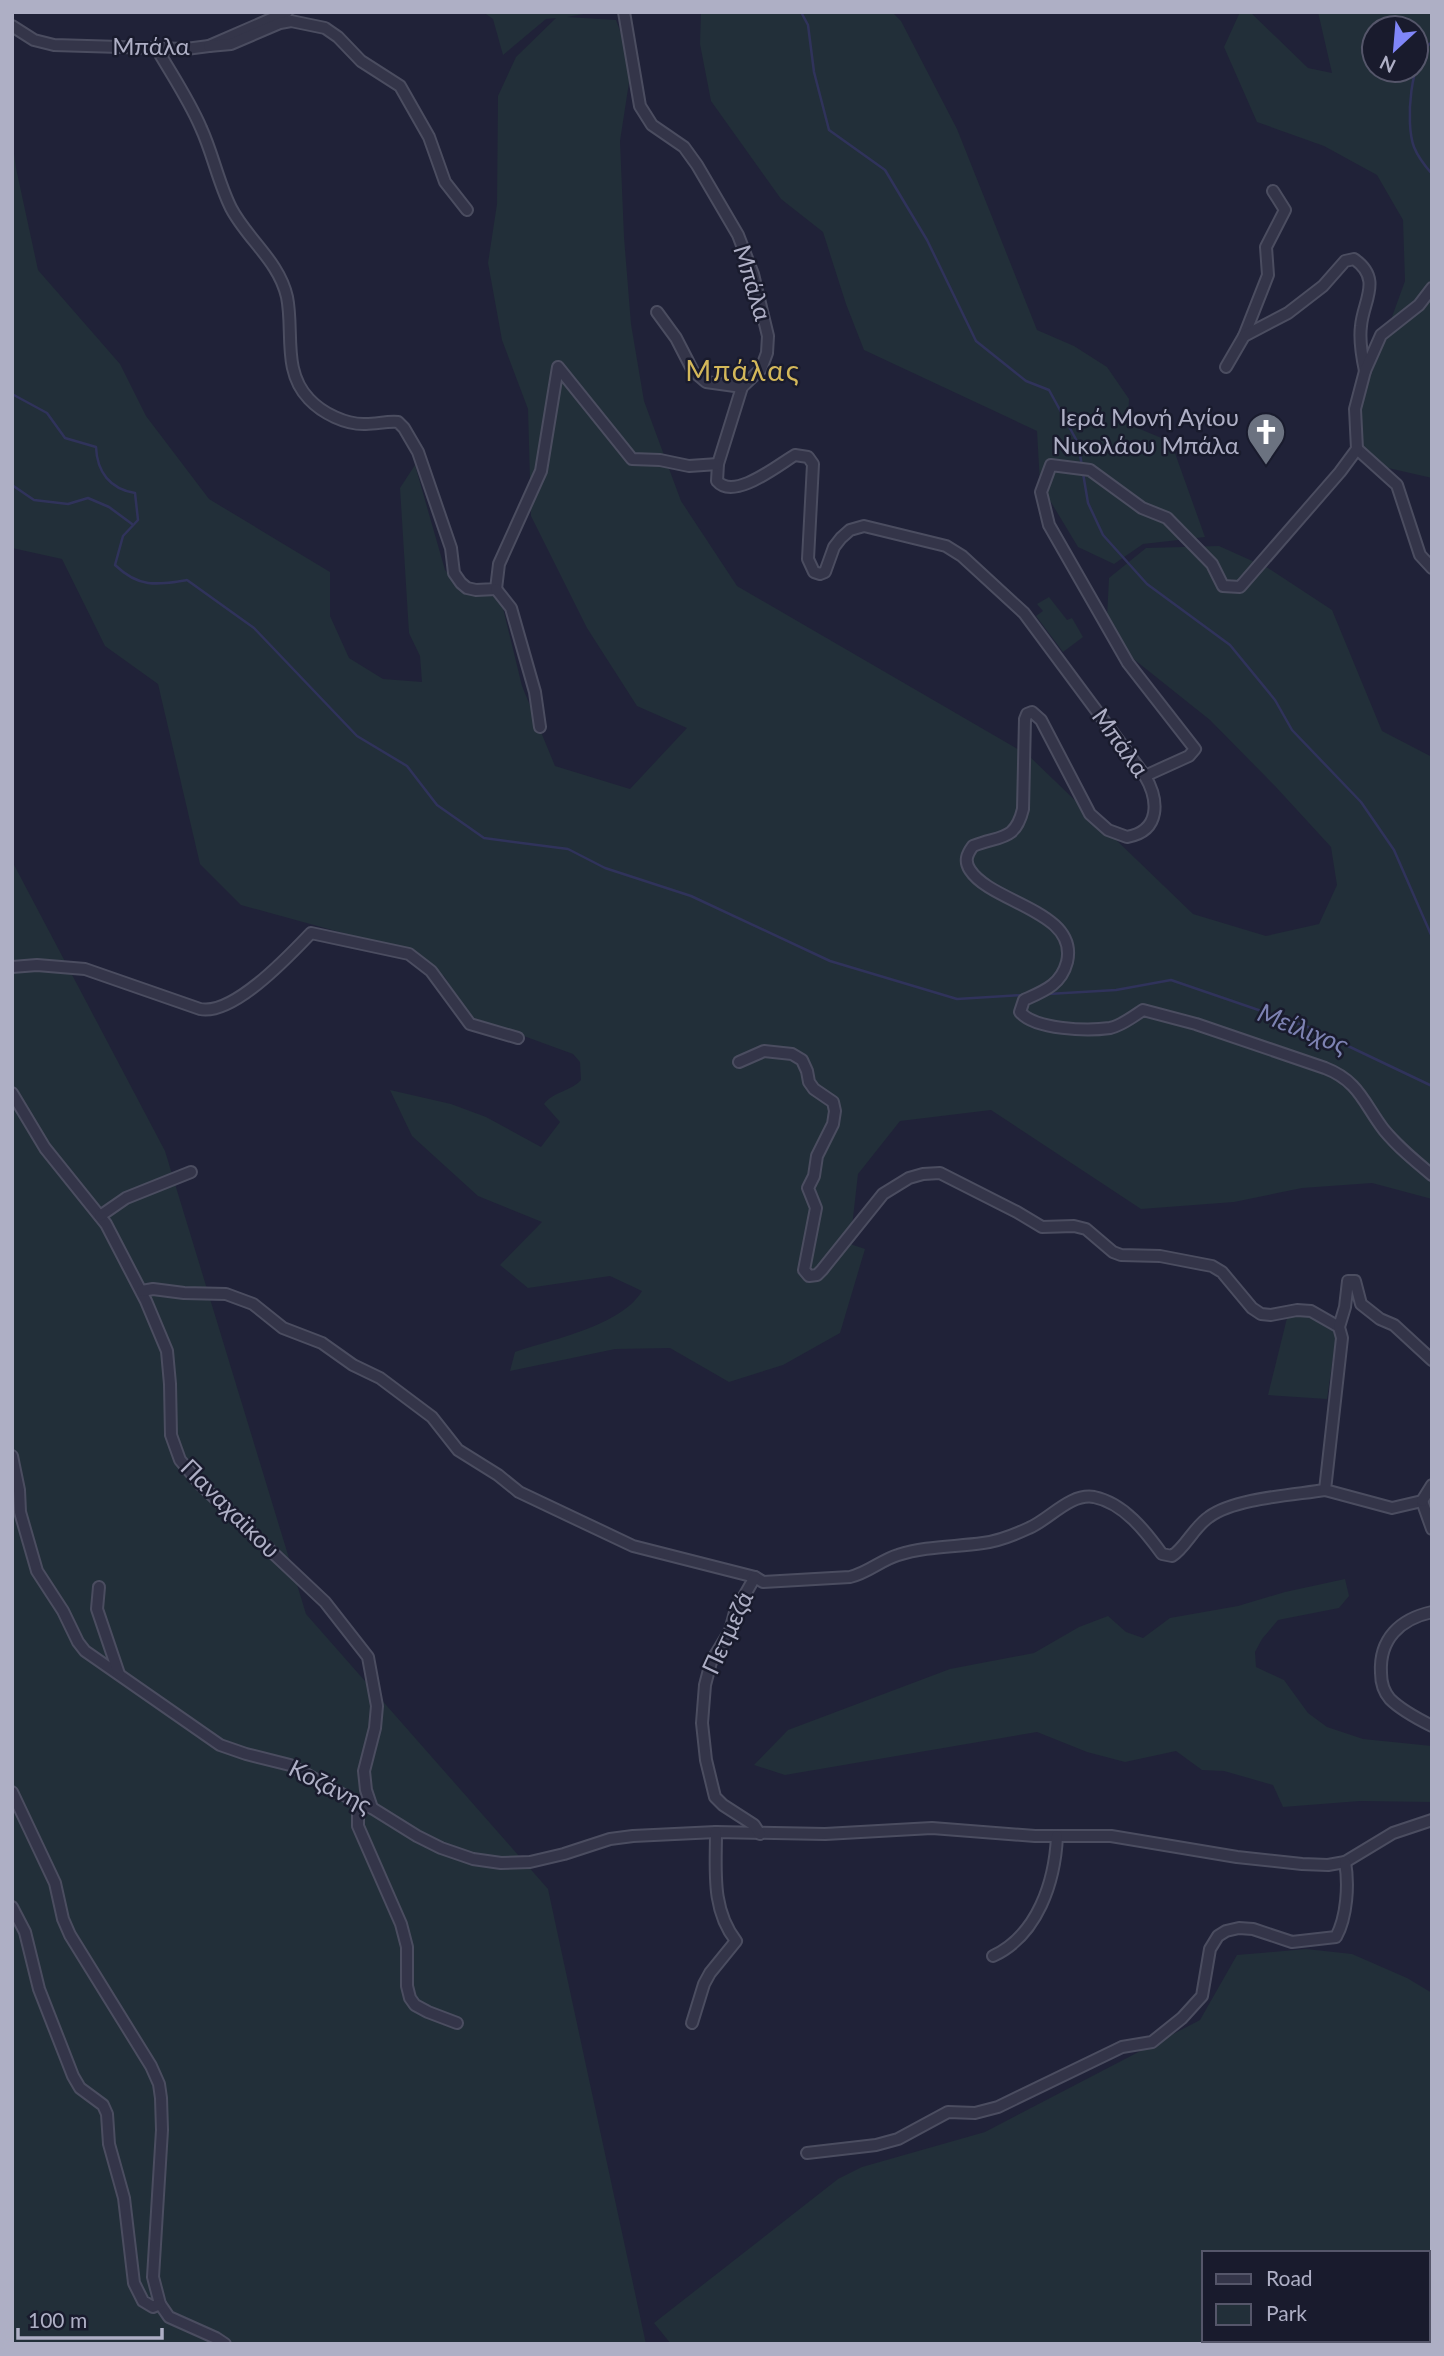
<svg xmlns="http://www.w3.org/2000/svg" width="1444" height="2356" viewBox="0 0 1444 2356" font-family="Lato,sans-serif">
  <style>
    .green { fill: #222f39; fill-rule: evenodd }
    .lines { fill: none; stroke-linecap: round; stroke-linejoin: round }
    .stream { stroke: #30335b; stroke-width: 2.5 }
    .minor-casing { stroke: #4b4d60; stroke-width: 14 }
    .minor { stroke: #343549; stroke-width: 10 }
    .labels { text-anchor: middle; stroke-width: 5; stroke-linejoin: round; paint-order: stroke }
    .street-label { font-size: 24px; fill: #aeafc5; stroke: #191b2d }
    .poi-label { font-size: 24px; fill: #aeafc5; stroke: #191b2d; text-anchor: end }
    .water-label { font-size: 26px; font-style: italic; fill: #7d82b2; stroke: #191b2d }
    .quarter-label { font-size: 28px; letter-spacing: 2px; fill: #d4b85a; stroke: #191b2d }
  </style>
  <rect width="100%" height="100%" fill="#202238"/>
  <g class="green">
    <path d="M483 12H595L567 17 616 20 632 63 620 141 624 237 631 324 644 401 681 501 737 586 1028 755 1193 914 1266 936 1319 924 1337 885 1331 847 1275 786 1210 720 1106 637 1109 578 1146 548 1219 546 1268 568 1332 610 1382 731 1432 757V1199L1372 1183 1302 1188 1234 1202 1141 1209 991 1110 900 1121 858 1174 850 1244 865 1249 840 1333 783 1365 729 1382 670 1348 615 1349 510 1371 515 1352C553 1339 621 1326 642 1291L610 1276 528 1288 500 1265 542 1222 478 1196 412 1136 390 1090 451 1104 486 1117 541 1147 560 1122 544 1104C553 1092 571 1091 581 1080L580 1062 573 1054 469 1016 444 976 412 960 397 945 361 938 241 905 200 864 158 684 105 646 62 559 12 548V139L16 168 38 270 120 364 146 416 209 499 330 572V616L349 658 383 679 422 682 420 656 409 633 400 488 415 465 445 570 466 593 489 592 502 604 522 686 555 766 630 789 687 728 637 706 587 628 531 516 528 409 502 340 488 263 497 204 498 96 516 57 556 18 546 19 503 55 493 19Z"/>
    <polygon points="701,12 892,12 901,21 957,129 1037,330 1074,346 1107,367 1129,399 1128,424 1171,442 1205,537 1143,544 1114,564 1078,547 1040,484 1037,431 864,350 846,304 823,232 781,199 711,101 700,44"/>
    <path d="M1240 12H1250L1308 68 1332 73 1318 12H1432V478L1384 467 1363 446 1359 408 1405 281 1403 220 1377 175 1324 146 1257 122 1224 47ZM1374 28H1416V70H1374Z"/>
    <polygon points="1049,597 1067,620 1072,618 1083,637 1063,652 1036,616 1043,611 1037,604"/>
    <polygon points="12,861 165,1151 306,1614 548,1889 646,2344 12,2344"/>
    <polygon points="1306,1313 1337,1330 1327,1399 1268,1395 1287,1318"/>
    <polygon points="1345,1579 1349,1596 1339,1608 1278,1620 1262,1639 1255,1652 1256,1667 1284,1680 1308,1713 1327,1727 1363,1739 1432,1746 1432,1802 1360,1801 1283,1807 1273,1785 1224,1771 1202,1770 1176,1751 1125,1762 1087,1752 1037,1732 785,1775 754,1765 788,1730 950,1669 1034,1653 1079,1627 1108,1616 1126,1632 1143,1638 1170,1618 1238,1606 1285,1592"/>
    <path d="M1306 1949 1352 1954 1407 1978 1432 1993V2344H671L654 2323 838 2179 862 2167 985 2132 1200 2020 1237 1955ZM1204 2253H1428V2340H1204Z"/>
  </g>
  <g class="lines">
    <g class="stream">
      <polyline points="801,12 808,25 814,72 829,130 885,170 927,240 976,341 1026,381 1049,390 1078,443 1082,466"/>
      <path d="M1432 42C1410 57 1405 123 1414 147 1418 157 1425 166 1432 174"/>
      <path d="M12 394 47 413 65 438 96 447C97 472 110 489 135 493L138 520 123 536 115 565C139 588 156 585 187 580L254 628 357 736 407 766 437 805 484 838 568 849 605 868 691 896 830 961 957 999 1024 995"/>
      <polyline points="1083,473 1088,503 1103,535 1147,584 1230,645 1275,700 1292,730 1361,802 1394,850 1432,937"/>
      <polyline points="12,485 34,500 68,504 88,498 109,507 132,524"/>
      <polyline points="1048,994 1116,990 1171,980 1308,1027 1432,1086"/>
    </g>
    <g class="minor-casing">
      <g id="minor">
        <path d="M624 12 640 106 652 125 684 147 697 165 738 235 753 274 768 336 767 353 761 369 742 387 718 464 717 481C734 501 778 465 795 455L808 457 813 464 808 559 814 572 820 574 825 572 834 547 841 538 850 530 864 526 946 546 962 556 1024 613 1145 776C1159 800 1161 831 1127 837L1108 830 1090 814 1041 720 1032 712 1027 714 1025 719 1023 809C1015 842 1000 835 973 846 967 854 964 861 970 870 991 903 1079 911 1067 962 1061 985 1044 991 1024 1000L1020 1012C1035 1030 1088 1031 1110 1028 1121 1026 1134 1016 1143 1010L1196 1024 1325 1068C1359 1081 1364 1104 1384 1130 1398 1147 1415 1161 1432 1175"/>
        <polyline points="12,26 34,40 54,45 186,49 209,46 287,12"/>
        <polyline points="209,46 231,44 280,23 291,21 325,28 338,37 361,61 400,86 429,137 445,182 467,210"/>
        <path d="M157 49C172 75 189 100 201 128 213 154 218 182 231 208 247 239 279 261 287 297 294 331 282 371 309 399 322 413 346 425 366 424 377 424 387 421 398 422L404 428 418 452 451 548 454 573 461 583 467 588 476 590 496 589 499 564 541 471 558 367 632 459 660 460 689 466 718 464"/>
        <polyline points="657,312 676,338 693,371 706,382 742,387"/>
        <polyline points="1244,336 1268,275 1266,247 1285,210 1273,191"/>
        <path d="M1226 367 1244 336 1288 313 1323 286 1345 261 1354 259C1383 279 1363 301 1361 326 1359 341 1362 357 1365 371"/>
        <polyline points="1357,449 1397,485 1420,555 1432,568"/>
        <polyline points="496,589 511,608 535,692 540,727"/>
        <polyline points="1145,776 1189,756 1195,749 1128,663 1049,525 1041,492 1051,465 1090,470 1142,508 1167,518 1212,564 1223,586 1240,587 1340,472 1357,449 1355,409 1365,371 1381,335 1419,305 1432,288"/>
        <path d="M12 967 37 965 85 969 200 1009C233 1016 289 956 311 933L409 954 431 971 470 1024 518 1038"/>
        <polyline points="739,1062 764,1051 792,1054 802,1060 807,1071 809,1082 814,1089 833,1102 835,1111 833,1124 817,1156 814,1176 808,1188 816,1208 804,1270 809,1276 817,1275 822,1270 883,1194 909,1178 923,1174 940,1173 1017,1212 1042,1227 1074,1226 1086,1229 1113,1252 1121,1255 1160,1256 1212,1266 1222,1272 1252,1308 1261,1314 1271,1315 1297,1310 1311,1311 1339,1327"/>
        <polyline points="12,1093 45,1148 106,1224 146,1301 167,1351 170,1384 171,1435 180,1460 201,1485 325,1602 368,1657 377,1706 375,1728 364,1771 366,1790 372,1808"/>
        <polyline points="100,1216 126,1198 191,1172"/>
        <path d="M142 1291 153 1289 184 1293 226 1294 253 1304 283 1328 322 1343 353 1365 380 1378 432 1417 458 1450 498 1475 519 1492 633 1546 755 1577 763 1582 850 1577C868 1573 881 1560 898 1555 926 1546 955 1547 983 1543 999 1541 1014 1535 1029 1528 1050 1519 1070 1493 1094 1497 1124 1503 1146 1532 1162 1554L1172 1556C1185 1548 1194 1527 1209 1517 1235 1498 1294 1495 1325 1490"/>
        <polyline points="12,1456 19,1490 20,1512 37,1571 63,1611 78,1642 85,1651 220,1745 246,1754 290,1765 358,1803 372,1808 417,1836 441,1848 473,1859 501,1863 530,1862 564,1854 610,1839 633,1836 716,1832 825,1834 932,1828 1035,1836 1111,1836 1237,1857 1302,1864 1328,1865 1345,1862 1393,1833 1432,1820"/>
        <polyline points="1422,1501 1392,1508 1325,1490 1342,1338 1339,1327 1345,1307 1348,1281 1355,1281 1361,1304 1380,1319 1394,1325 1432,1360"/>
        <polyline points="1422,1501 1432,1529"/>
        <polyline points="1422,1501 1432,1485"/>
        <polyline points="755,1577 735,1612 730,1631 711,1662 705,1685 702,1723 706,1760 715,1797 723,1805 754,1825 760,1834"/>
        <polyline points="99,1587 97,1609 119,1674"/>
        <path d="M1432 1612C1400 1619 1379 1639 1381 1673 1381 1682 1384 1692 1390 1699 1401 1710 1418 1719 1432 1726"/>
        <polyline points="12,1792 55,1883 63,1919 70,1935 151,2066 159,2084 161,2098 162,2130 153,2277 160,2304 169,2317 216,2338 225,2344"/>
        <polyline points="358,1803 358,1826 401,1924 407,1947 407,1986 410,1998 415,2005 428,2012 457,2023"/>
        <polyline points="12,1907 25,1932 39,1989 73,2076 80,2088 103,2105 107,2114 109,2144 124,2198 134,2283 143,2301 153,2307 160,2304"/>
        <path d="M993 1956C1038 1935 1055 1881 1057 1836"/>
        <path d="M692 2023 704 1984 710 1973 736 1941C711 1909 716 1870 716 1832"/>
        <path d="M807 2153 876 2145 898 2139 948 2112 975 2113 998 2107 1122 2047 1152 2042 1182 2018 1202 1996 1210 1949 1218 1936 1226 1931 1239 1928 1253 1929 1292 1942 1336 1937C1347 1917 1349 1884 1345 1862"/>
      </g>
    </g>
    <use href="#minor" class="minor"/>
  </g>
  <defs>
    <g id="church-pin" transform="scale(2.0125)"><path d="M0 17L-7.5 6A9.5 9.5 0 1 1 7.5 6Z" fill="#6b7280" stroke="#191b2d"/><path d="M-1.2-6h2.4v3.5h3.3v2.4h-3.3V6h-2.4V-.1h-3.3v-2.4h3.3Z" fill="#fff"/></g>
  </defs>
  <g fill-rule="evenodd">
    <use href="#church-pin" x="1266" y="432"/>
  </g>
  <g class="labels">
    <g class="street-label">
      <text x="151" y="55">Μπάλα</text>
      <text transform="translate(752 283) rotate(73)" y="8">Μπάλα</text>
      <text transform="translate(1120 743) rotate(54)" y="8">Μπάλα</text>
      <text transform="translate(230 1509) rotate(45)" y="8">Παναχαϊκου</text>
      <text transform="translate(728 1633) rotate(-65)" y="8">Πετμεζά</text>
      <text transform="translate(330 1787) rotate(27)" y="8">Κοζάνης</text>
    </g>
    <g class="poi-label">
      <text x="1239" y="426">Ιερά Μονή Αγίου<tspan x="1239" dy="28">Νικολάου Μπάλα</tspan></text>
    </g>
    <g class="water-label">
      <text transform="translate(1303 1029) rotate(22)" y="9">Μείλιχος</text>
    </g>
    <g class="quarter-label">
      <text x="743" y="381">Μπάλας</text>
    </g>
  </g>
  <rect width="1444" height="2356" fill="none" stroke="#aeafc5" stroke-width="28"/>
  <rect x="1202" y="2251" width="228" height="91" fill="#191b2d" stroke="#55566a" stroke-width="2"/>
  <rect x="1216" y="2274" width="35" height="10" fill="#343549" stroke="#55566a" stroke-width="2"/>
  <text x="1266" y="2286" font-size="21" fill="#aeafc5">Road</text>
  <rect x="1216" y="2304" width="35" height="21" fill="#222f39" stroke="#55566a" stroke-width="2"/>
  <text x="1266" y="2321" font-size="21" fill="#aeafc5">Park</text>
  <g transform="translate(1395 49) rotate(206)"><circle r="33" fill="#191b2d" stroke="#55566a" stroke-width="2"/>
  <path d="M0-5L12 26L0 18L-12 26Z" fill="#8086f8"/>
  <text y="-10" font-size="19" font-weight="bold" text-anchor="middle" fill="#aeafc5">N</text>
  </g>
  <path d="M18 2328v10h144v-10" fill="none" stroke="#aeafc5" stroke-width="3.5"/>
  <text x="28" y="2328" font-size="21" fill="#aeafc5" stroke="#191b2d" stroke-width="5" paint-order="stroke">100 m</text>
</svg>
